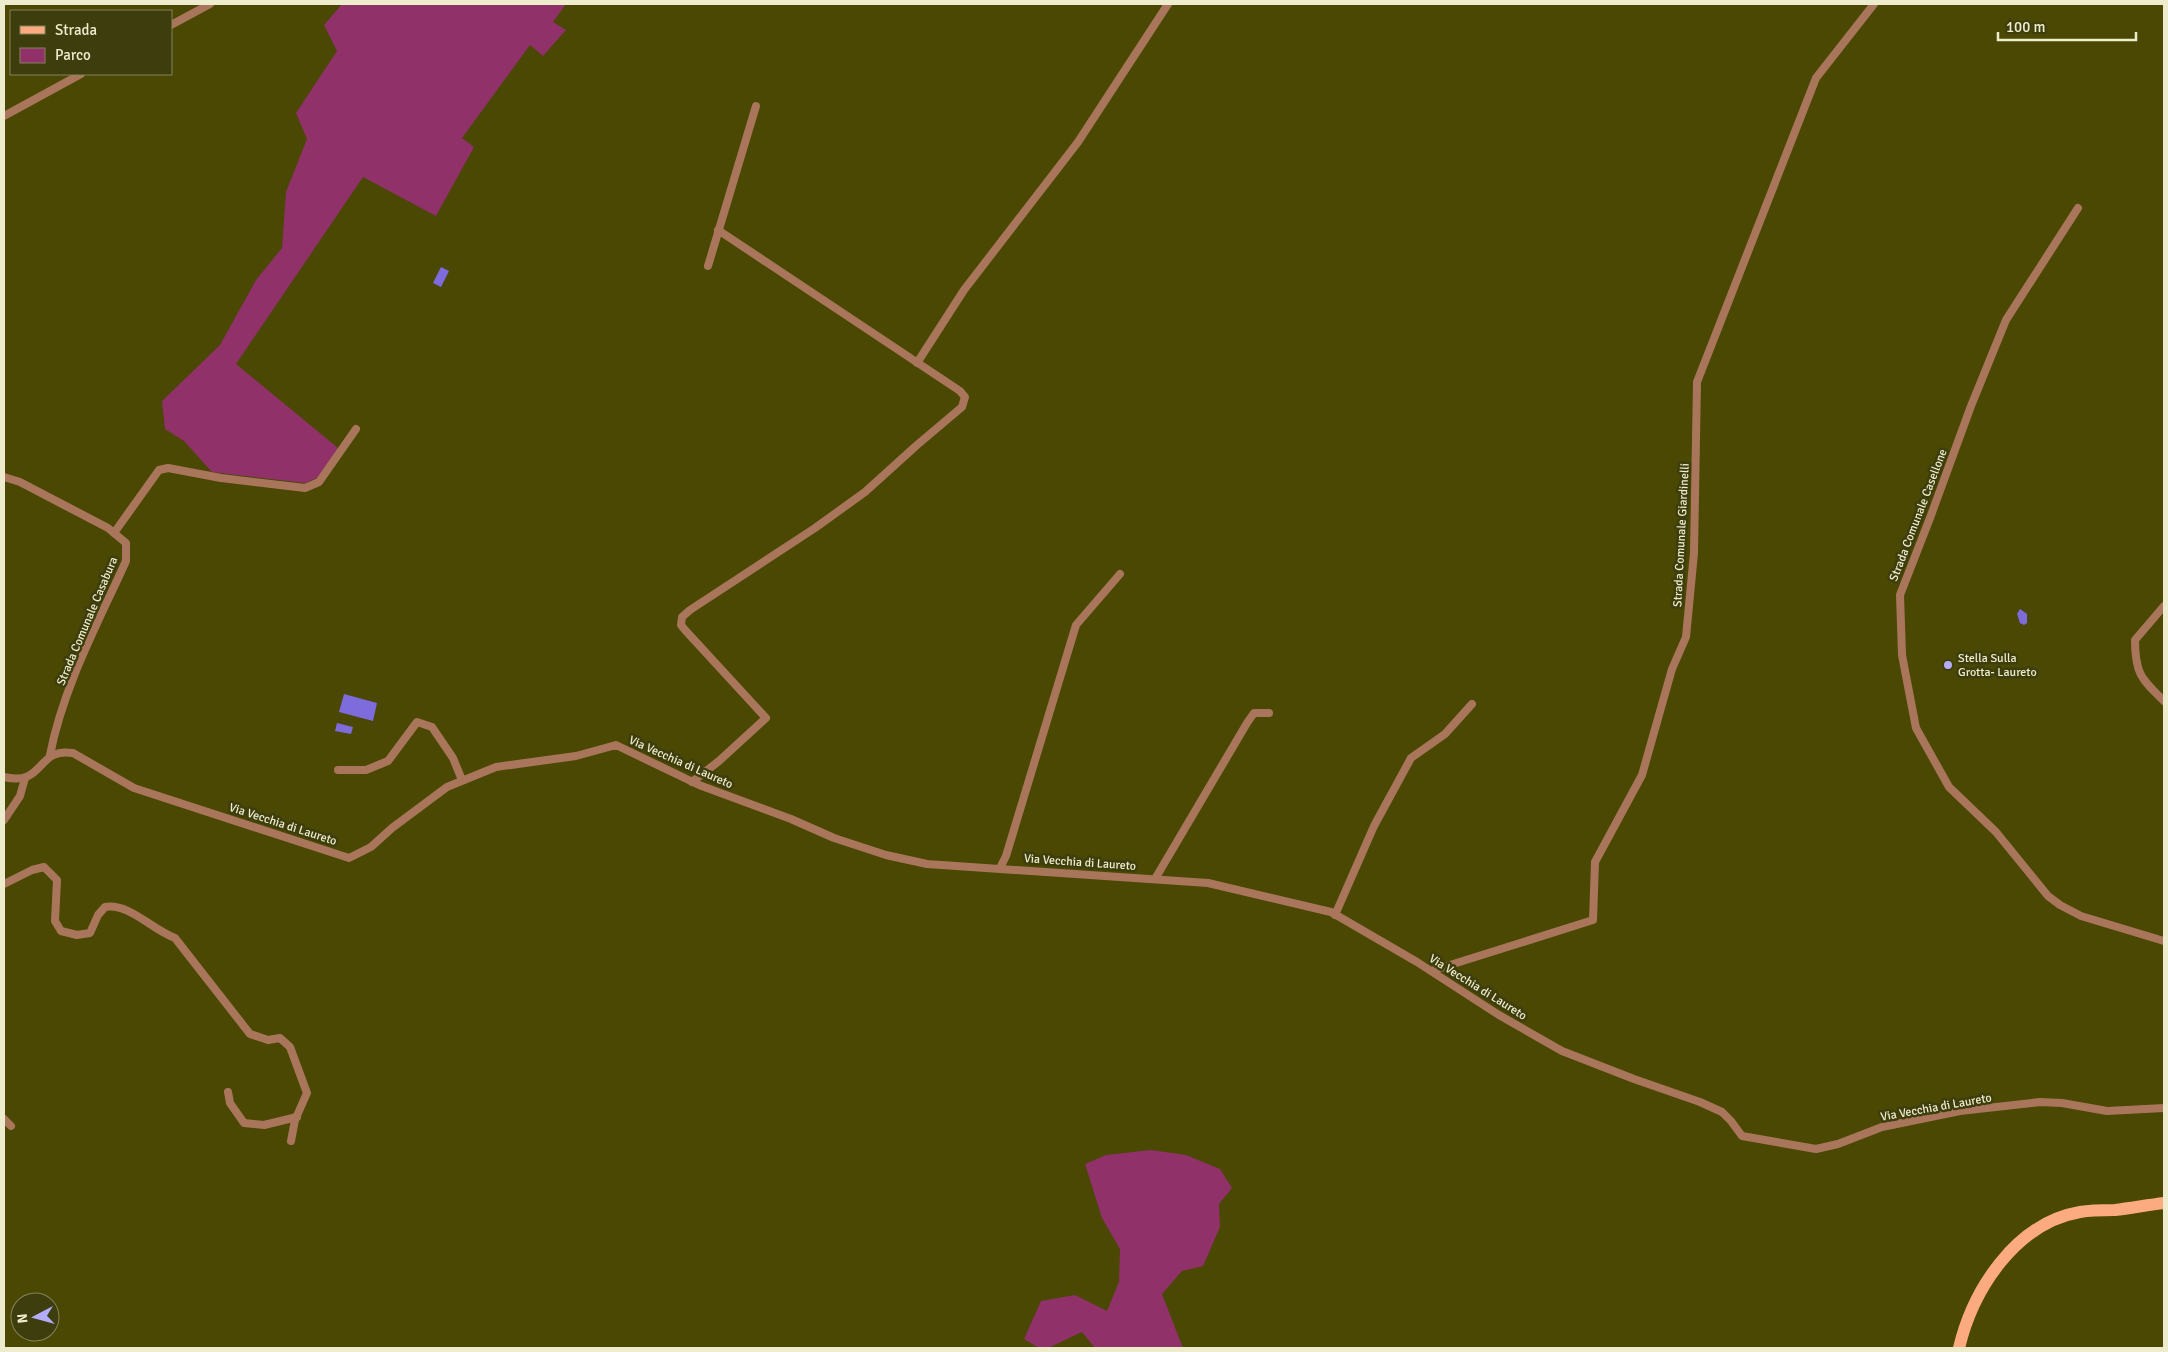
<svg xmlns="http://www.w3.org/2000/svg" width="2168" height="1352" viewBox="0 0 2168 1352" font-family="Signika,sans-serif">
  <style>
    .green { fill: #903169 }
    .water { fill: #7e6bdc }
    .lines { fill: none; stroke-linecap: round; stroke-linejoin: round }
    .minor { stroke: #a9765c; stroke-width: 8 }
    .primary { stroke: #fcaa7f; stroke-width: 12 }
    .poi-dot { fill: #b4acf9; stroke: #3e3d0d; stroke-width: 2 }
    .labels { text-anchor: middle; stroke-width: 5; stroke-linejoin: round; paint-order: stroke }
    .street-label { font-size: 12px; fill: #ededce; stroke: #3e3d0d }
    .poi-label { font-size: 12px; fill: #ededce; stroke: #3e3d0d; text-anchor: start }
  </style>
  <rect width="100%" height="100%" fill="#4a4802"/>
  <g class="green">
    <polygon points="342,4 566,4 553,22 566,30 543,56 530,45 462,138 474,147 436,216 363,177 236,364 338,448 319,477 305,483 212,472 184,441 165,429 162,401 220,345 256,280 282,248 286,192 307,139 296,113 337,51 324,25"/>
    <polygon points="1151,1150 1186,1155 1220,1169 1232,1188 1219,1204 1220,1227 1203,1266 1182,1271 1162,1294 1183,1348 1095,1348 1082,1332 1048,1348 1039,1348 1024,1339 1041,1301 1075,1295 1107,1311 1119,1282 1120,1249 1102,1218 1085,1164 1106,1155"/>
  </g>
  <g class="water">
    <polygon points="441,267 449,271 441,287 433,283"/>
    <polygon points="2020,609 2027,614 2027,623 2024,625 2020,623 2017,614"/>
    <polygon points="344,694 377,703 373,721 339,712"/>
    <polygon points="337,723 353,727 351,734 335,731"/>
  </g>
  <g class="lines">
    <g class="minor">
      <polyline points="171,25 210,4"/>
      <polyline points="4,116 81,74"/>
      <polyline points="2078,208 2006,320 1971,406 1930,518 1900,595 1902,655 1916,728 1949,787 1996,832 2048,896 2060,905 2081,916 2164,941"/>
      <polyline points="708,266 756,106"/>
      <polyline points="917,363 964,290 1078,142 1168,4"/>
      <path d="M4 477 20 482 108 528 126 543V561C98 623 63 687 50 755"/>
      <polyline points="114,533 159,470 168,468 221,478 305,488 319,482 356,429"/>
      <path d="M2164 606 2135 640C2135 673 2141 679 2164 701"/>
      <polyline points="338,770 366,770 388,761 417,722 432,727 453,758 462,780"/>
      <path d="M4 777C45 787 36 747 73 753L134 788 349 858 371 847 392 828 447 787 496 767 576 756 616 745 699 785 791 819 834 838 886 855 927 864 1208 883 1331 912 1417 962 1499 1015 1562 1051 1634 1079 1700 1102 1722 1112 1731 1121 1742 1136 1816 1149 1838 1144 1882 1127 1960 1111 2040 1102 2062 1103 2107 1111 2164 1108"/>
      <polyline points="692,782 719,761 766,718 685,630 681,625 682,617 690,610 815,528 865,492 917,445 962,407 965,397 960,391 718,230"/>
      <polyline points="4,820 20,796 25,778"/>
      <polyline points="1000,868 1006,856 1076,625 1120,574"/>
      <polyline points="1155,879 1247,723 1254,713 1269,713"/>
      <path d="M4 884 32 870 44 867 57 880 55 921 61 931 77 935 90 933 98 915 105 907C130 903 152 930 175 938L250 1034 268 1040 280 1038 290 1047 307 1093 295 1120 291 1141"/>
      <polyline points="1335,915 1374,826 1411,758 1445,734 1472,704"/>
      <polyline points="1431,971 1593,920 1595,862 1642,775 1672,669 1686,637 1694,553 1697,382 1816,78 1874,4"/>
      <polyline points="228,1092 230,1103 244,1123 264,1125 297,1117"/>
      <polyline points="4,1119 11,1126"/>
    </g>
    <path class="primary" d="M1959 1348C1973 1289 2016 1223 2080 1212 2091 1210 2103 1210 2115 1210 2131 1208 2148 1205 2164 1203"/>
  </g>
  <circle class="poi-dot" cx="1948" cy="665" r="5"/>
  <g class="labels">
    <g class="street-label">
      <text transform="translate(1918 515) rotate(-69)" y="4">Strada Comunale Casellone</text>
      <text transform="translate(1681 535) rotate(-87)" y="4">Strada Comunale Giardinelli</text>
      <text transform="translate(87 621) rotate(-67)" y="4">Strada Comunale Casabura</text>
      <text transform="translate(681 762) rotate(24)" y="4">Via Vecchia di Laureto</text>
      <text transform="translate(283 824) rotate(18)" y="4">Via Vecchia di Laureto</text>
      <text transform="translate(1080 862) rotate(4)" y="4">Via Vecchia di Laureto</text>
      <text transform="translate(1478 987) rotate(32)" y="4">Via Vecchia di Laureto</text>
      <text transform="translate(1936 1107) rotate(-10)" y="4">Via Vecchia di Laureto</text>
    </g>
    <g class="poi-label">
      <text x="1958" y="662">Stella Sulla<tspan x="1958" dy="14">Grotta- Laureto</tspan></text>
    </g>
  </g>
  <rect width="2168" height="1352" fill="none" stroke="#ededce" stroke-width="10"/>
  <rect x="10" y="10" width="162" height="65" fill="#3e3d0d" stroke="#84835a"/>
  <rect x="20" y="26" width="25" height="8" fill="#fcaa7f" stroke="#84835a"/>
  <text x="55" y="35" font-size="15" fill="#ededce">Strada</text>
  <rect x="20" y="48" width="25" height="15" fill="#903169" stroke="#84835a"/>
  <text x="55" y="60" font-size="15" fill="#ededce">Parco</text>
  <g transform="translate(35 1317) rotate(264)"><circle r="24" fill="#3e3d0d" stroke="#84835a"/>
  <path d="M0-4L9 19L0 12L-9 19Z" fill="#b4acf9"/>
  <text y="-8" font-size="14" font-weight="bold" text-anchor="middle" fill="#ededce">N</text>
  </g>
  <path d="M1998 32v8h138v-8" fill="none" stroke="#ededce" stroke-width="2.5"/>
  <text x="2006" y="32" font-size="15" fill="#ededce" stroke="#3e3d0d" stroke-width="4" paint-order="stroke">100 m</text>
</svg>
